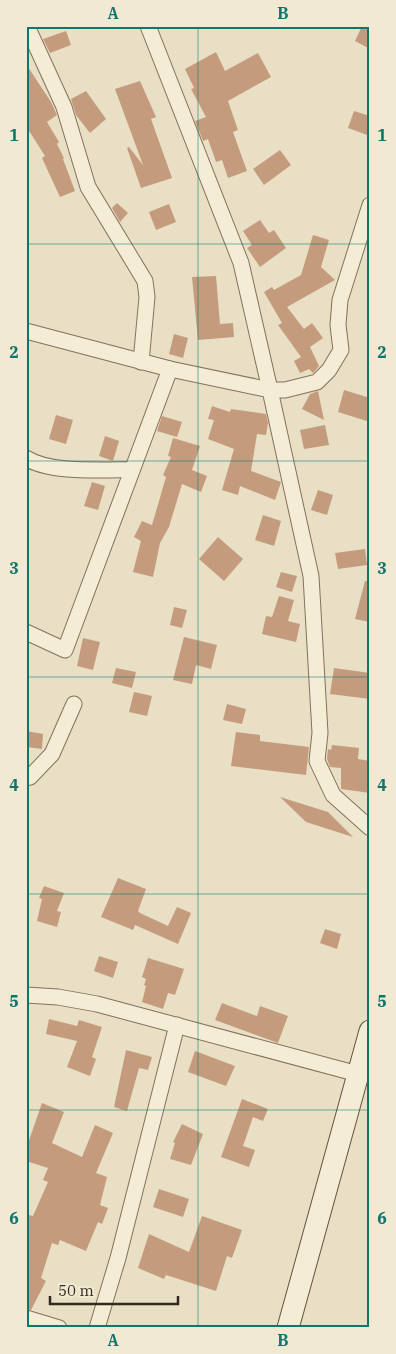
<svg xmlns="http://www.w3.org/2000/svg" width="396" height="1354" viewBox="0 0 396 1354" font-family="'IBM Plex Serif',serif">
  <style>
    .building { fill: #c49c7d }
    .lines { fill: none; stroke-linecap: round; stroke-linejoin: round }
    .street-casing { stroke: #82715c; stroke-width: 17 }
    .secondary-casing { stroke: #64523f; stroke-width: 23 }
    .street { stroke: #f5ecd6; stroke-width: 15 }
    .secondary { stroke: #f5ecd6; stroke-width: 21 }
    .grid { fill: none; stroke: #0f766e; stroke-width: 1; stroke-opacity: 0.55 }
    .neatline { fill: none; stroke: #0f766e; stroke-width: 2 }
    .grid-label { font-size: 16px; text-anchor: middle; font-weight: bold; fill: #0f766e }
  </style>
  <rect width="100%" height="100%" fill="#e9dfc4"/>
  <g class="building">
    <polygon points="362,26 370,26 370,49 355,41"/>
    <polygon points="66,31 71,45 50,53 43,39"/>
    <polygon points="216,52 225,71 258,53 271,77 228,101 238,130 233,132 247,171 228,178 222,160 216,162 208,139 203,141 195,121 206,117 191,89 194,88 185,69"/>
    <polygon points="26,64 51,102 57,115 47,122 59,142 57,144 64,158 63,159 75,191 60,197 42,158 45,156 26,126"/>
    <polygon points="140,81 156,117 151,119 172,178 141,188 127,148 129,147 143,165 115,89"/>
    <polygon points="86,91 106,119 90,133 76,115 71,99"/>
    <polygon points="354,111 370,116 370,136 348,128"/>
    <polygon points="280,150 291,165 264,185 253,169"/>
    <polygon points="117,203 128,213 120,222 112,208"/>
    <polygon points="169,204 176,222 156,230 149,212"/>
    <polygon points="260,220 269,233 274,230 286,248 260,267 247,248 252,245 243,231"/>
    <polygon points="313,235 329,240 321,267 335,280 287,307 304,329 312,323 323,338 310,347 319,366 313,373 309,369 300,373 294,361 301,357 278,325 282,323 264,292 272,287 274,290 301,275"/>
    <polygon points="216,276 220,324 233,323 234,337 198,340 192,277"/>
    <polygon points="174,334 188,338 183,358 169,354"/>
    <polygon points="344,390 370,398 370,422 338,412"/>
    <polygon points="318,391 324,420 302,409 310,394"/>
    <polygon points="212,406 230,412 231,409 266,414 268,423 266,435 257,434 251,471 281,482 275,500 240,486 238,495 222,490 234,449 208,439 214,420 208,419"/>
    <polygon points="56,415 73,420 66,444 49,439"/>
    <polygon points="162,416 182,422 177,437 157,431"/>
    <polygon points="325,425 329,445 304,449 300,430"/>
    <polygon points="105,436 119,441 113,461 99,456"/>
    <polygon points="173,438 200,446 192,470 207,476 201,492 182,484 169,527 160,543 153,577 133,572 141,541 134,537 142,521 152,525 166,477 163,475 171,457 168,456"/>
    <polygon points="92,482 105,486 98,510 84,506"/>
    <polygon points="318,490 333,495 327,515 311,510"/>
    <polygon points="263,515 281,521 274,546 255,540"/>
    <polygon points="218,537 243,559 224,581 199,559"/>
    <polygon points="365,549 367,565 338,569 335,553"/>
    <polygon points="281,572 297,576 292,592 276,587"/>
    <polygon points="365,581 370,581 370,622 355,619"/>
    <polygon points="279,596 294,600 288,621 300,624 296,642 262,634 266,616 272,617"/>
    <polygon points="174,607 187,610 182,628 170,625"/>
    <polygon points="184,637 217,645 211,669 196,665 192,684 173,680"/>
    <polygon points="83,638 100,642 93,670 77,666"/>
    <polygon points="116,668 136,672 132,688 112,683"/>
    <polygon points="334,668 370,673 370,699 330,694"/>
    <polygon points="134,692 152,696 147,716 129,712"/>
    <polygon points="227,704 246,709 242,724 223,720"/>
    <polygon points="26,731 43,734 42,749 26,747"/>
    <polygon points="236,732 260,735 260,741 309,747 306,775 231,766"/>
    <polygon points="332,745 359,748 358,759 370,761 370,793 341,789 341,768 330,767 327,759 328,749 331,750"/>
    <polygon points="280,797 328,812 353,837 306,822"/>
    <polygon points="118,878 146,889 138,911 140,913 168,926 177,907 191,913 178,944 135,925 133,930 101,917"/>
    <polygon points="44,886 64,893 57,911 61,912 57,927 37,921 42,899 39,898"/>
    <polygon points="325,929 341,934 337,949 320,943"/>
    <polygon points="99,956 118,962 113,978 94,971"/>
    <polygon points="148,958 184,969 175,995 168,993 163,1009 142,1002 146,986 144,985 146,979 142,977"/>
    <polygon points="222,1003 257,1016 260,1006 288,1016 278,1043 215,1020"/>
    <polygon points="49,1019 77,1026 79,1020 102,1027 92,1057 96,1059 90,1076 67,1067 77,1041 46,1034"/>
    <polygon points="126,1050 152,1057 148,1070 139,1068 127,1111 114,1107"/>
    <polygon points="195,1051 235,1066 226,1086 188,1072"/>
    <polygon points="242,1099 268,1109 263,1121 253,1117 243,1146 255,1150 249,1167 221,1157"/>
    <polygon points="42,1103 64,1112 52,1143 82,1157 95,1125 113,1133 96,1173 107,1177 100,1205 108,1208 102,1224 98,1222 86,1251 60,1240 58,1245 52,1243 41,1278 46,1281 31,1310 26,1309 26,1223 29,1215 33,1216 48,1182 43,1180 48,1168 26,1161 26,1149"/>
    <polygon points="182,1124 203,1134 191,1165 170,1159 175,1143 173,1142"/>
    <polygon points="159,1189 189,1199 183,1217 153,1207"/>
    <polygon points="202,1216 242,1230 232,1258 227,1256 216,1291 166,1275 164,1279 138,1268 149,1234 189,1252"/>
  </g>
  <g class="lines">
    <g class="street-casing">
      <g id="street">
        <polyline points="27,26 64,107 88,187 145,281 147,297 141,362"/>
        <polyline points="148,26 241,263 270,390 311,576 320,733 317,761 333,795 370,828"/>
        <polyline points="26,331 170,369 270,390 285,390 317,382 329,370 341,350 338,325 340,300 370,205"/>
        <path d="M26 458C51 474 102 469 132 470"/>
        <polyline points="26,632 65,650 170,369"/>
        <polyline points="26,778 30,777 52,754 74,704"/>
        <polyline points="26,995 58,997 97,1004 358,1074"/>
        <polyline points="26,1318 59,1328"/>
        <polyline points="97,1328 118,1258 177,1025"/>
      </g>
    </g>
    <g class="secondary-casing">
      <polyline id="secondary" points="288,1328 370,1031"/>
    </g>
    <use href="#street" class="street"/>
    <use href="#secondary" class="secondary"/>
  </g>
  <path class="grid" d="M198 26V1328M26 244H370M26 461H370M26 677H370M26 894H370M26 1110H370"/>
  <rect width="396" height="1354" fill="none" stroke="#f2e9d2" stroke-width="55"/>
  <path d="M50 1296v8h128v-8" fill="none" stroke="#33291f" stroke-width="2.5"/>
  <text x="58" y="1296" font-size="15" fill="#33291f" stroke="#f2e9d2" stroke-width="4" paint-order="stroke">50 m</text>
  <rect x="28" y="28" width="340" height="1298" class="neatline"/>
  <g class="grid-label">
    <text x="113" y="19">A</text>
    <text x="283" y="19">B</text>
    <text x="14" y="141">1</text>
    <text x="382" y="141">1</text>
    <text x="14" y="358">2</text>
    <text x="382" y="358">2</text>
    <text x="14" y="574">3</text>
    <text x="382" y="574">3</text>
    <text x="14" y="791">4</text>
    <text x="382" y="791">4</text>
    <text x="14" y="1007">5</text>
    <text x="382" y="1007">5</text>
    <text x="14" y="1224">6</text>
    <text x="382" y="1224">6</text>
    <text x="113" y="1346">A</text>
    <text x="283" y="1346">B</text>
  </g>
</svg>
